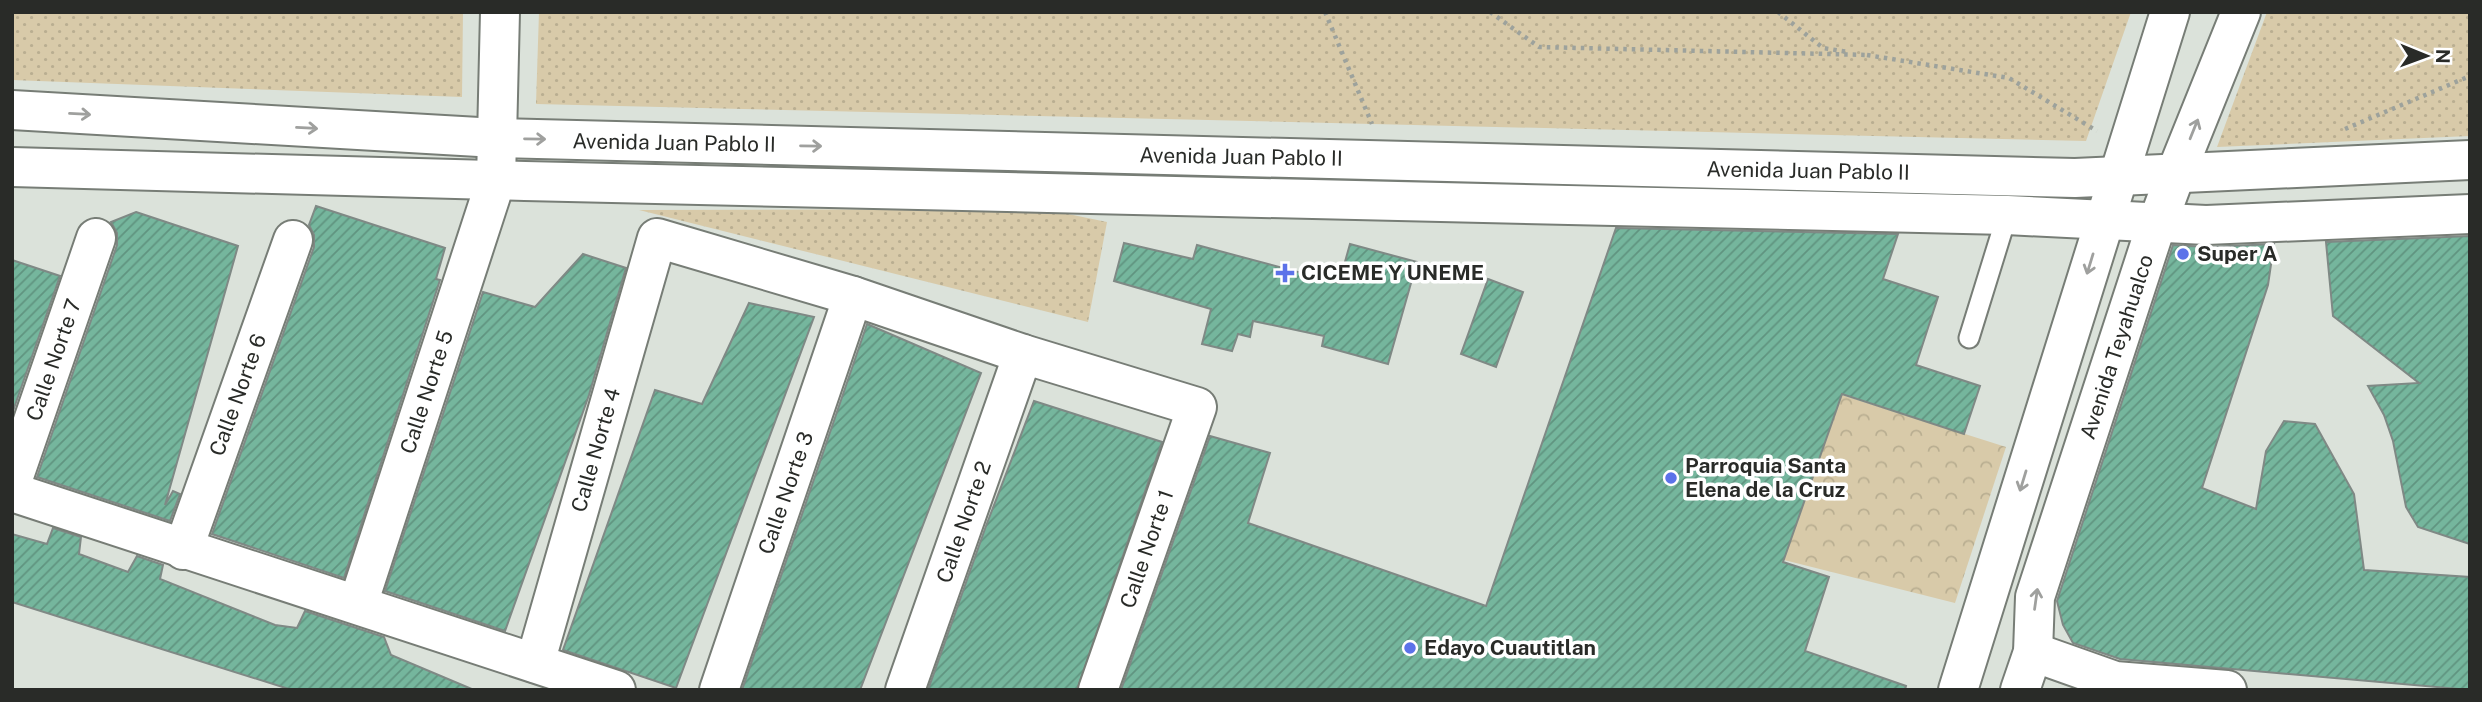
<svg xmlns="http://www.w3.org/2000/svg" width="2482" height="702" viewBox="0 0 2482 702" font-family="'Public Sans',sans-serif">
  <style>
    .grass { fill: url(#grass-dots) }
    .park { fill: url(#park-crowns) }
    .building { fill: url(#building-hatch); stroke: #7f8985; stroke-width: 2 }
    .lines { fill: none; stroke-linecap: round; stroke-linejoin: round }
    .service-casing { stroke: #777d76; stroke-width: 23 }
    .minor-casing { stroke: #777d76; stroke-width: 42 }
    .tertiary-casing { stroke: #777d76; stroke-width: 42 }
    .secondary-casing { stroke: #777d76; stroke-width: 42 }
    .path { stroke: #9da29c; stroke-width: 4.5; stroke-dasharray: 3.5 5; stroke-linecap: butt }
    .service { stroke: #fff; stroke-width: 19 }
    .minor { stroke: #fff; stroke-width: 38 }
    .tertiary { stroke: #fff; stroke-width: 38 }
    .secondary { stroke: #fff; stroke-width: 38 }
    .oneway { stroke: #9fa09e }
    .poi-dot { fill: #5c72e9; stroke: #fff; stroke-width: 2.5 }
    .labels { text-anchor: middle; stroke-width: 7; stroke-linejoin: round; paint-order: stroke }
    .street-label { font-size: 21px; fill: #292b28; stroke: #fff }
    .poi-label { font-size: 21px; font-weight: bold; fill: #292b28; stroke: #fff; text-anchor: start }
  </style>
  <defs>
    <pattern id="grass-dots" width="8" height="8" patternUnits="userSpaceOnUse" patternTransform="scale(1.75)"><rect width="8" height="8" fill="#d8caa9"/><path d="M2 2h.1M6 6h.1" fill="none" stroke="#b9ae91" stroke-width="1.8" stroke-linecap="round"/></pattern>
    <pattern id="park-crowns" width="20" height="18" patternUnits="userSpaceOnUse" patternTransform="scale(1.75)"><rect width="20" height="18" fill="#d8caa9"/><path d="M2 6a3 3 0 1 1 6 0M12 15a3 3 0 1 1 6 0" fill="none" stroke="#b9ae91"/></pattern>
    <pattern id="building-hatch" width="6" height="6" patternUnits="userSpaceOnUse" patternTransform="scale(1.75)"><rect width="6" height="6" fill="#75b69d"/><path d="M-1 1l2-2M0 6l6-6M5 7l2-2" fill="none" stroke="#609480"/></pattern>
  </defs>
  <rect width="100%" height="100%" fill="#dbe2da"/>
  <g class="grass">
    <polygon points="12,12 463,12 462,97 12,80"/>
    <polygon points="539,12 2131,12 2086,141 536,104"/>
    <polygon points="2267,12 2470,12 2470,136 2217,147"/>
    <polygon points="1044,209 1107,222 1088,322 639,210"/>
  </g>
  <polygon class="park" points="1842,395 2006,447 1955,603 1784,560"/>
  <g class="building">
    <polygon points="316,206 445,248 436,279 440,280 344,578 212,534 314,247 314,235 309,225"/>
    <polygon points="136,212 238,246 165,505 173,491 180,494 170,521 37,477 117,245 117,233 111,222"/>
    <polygon points="1616,228 1898,234 1883,279 1938,297 1916,365 1980,386 1964,434 1842,394 1783,562 1829,577 1805,651 1906,686 1905,690 1121,690 1210,436 1270,453 1248,523 1486,606"/>
    <polygon points="2470,236 2470,544 2418,527 2406,507 2393,441 2384,415 2368,386 2419,383 2333,316 2326,242"/>
    <polygon points="1124,243 1193,259 1197,245 1339,283 1350,244 1417,262 1388,364 1322,346 1324,336 1253,321 1250,337 1238,334 1232,351 1202,344 1211,309 1114,281"/>
    <polygon points="2274,244 2268,285 2202,488 2256,509 2266,451 2284,421 2315,424 2354,494 2364,570 2470,577 2470,690 2120,659 2073,643 2063,625 2057,601 2173,245 2207,247"/>
    <polygon points="583,254 626,268 589,395 505,631 385,591 483,292 535,307"/>
    <polygon points="12,260 60,276 12,414"/>
    <polygon points="1488,279 1523,292 1496,367 1461,354"/>
    <polygon points="749,303 814,317 676,688 563,650 655,390 702,404"/>
    <polygon points="867,324 981,373 860,690 742,690"/>
    <polygon points="1034,401 1162,442 1077,690 928,690 986,526"/>
    <polygon points="53,528 81,537 79,554 128,572 137,556 163,565 160,579 275,625 297,628 305,611 384,637 391,655 474,690 292,690 12,602 12,534 47,544"/>
  </g>
  <g class="lines">
    <g class="service-casing">
      <polyline id="service" points="1969,338 2007,215"/>
    </g>
    <g class="minor-casing">
      <g id="minor">
        <polyline points="12,482 96,238"/>
        <polyline points="12,492 616,690"/>
        <polyline points="183,550 293,240"/>
        <polyline points="358,604 496,180 500,12"/>
        <polyline points="2033,652 2115,681 2227,690"/>
        <polyline points="535,663 657,238 853,296 1023,354 1197,407 1098,690"/>
        <polyline points="719,690 853,296"/>
        <polyline points="905,690 1023,354"/>
      </g>
    </g>
    <g class="tertiary-casing">
      <g id="tertiary">
        <polyline points="12,110 496,138 2075,178 2470,160"/>
        <polyline points="12,167 525,181 2007,215 2206,225 2470,214"/>
      </g>
    </g>
    <g class="secondary-casing">
      <g id="secondary">
        <polyline points="1958,690 2170,12"/>
        <polyline points="2020,690 2033,652 2035,597 2152,238 2176,173 2241,12"/>
      </g>
    </g>
    <g class="path">
      <polyline points="1325,12 1372,124"/>
      <polyline points="1490,12 1539,47 1869,55"/>
      <polyline points="1778,12 1823,48 1848,52"/>
      <polyline points="1867,55 2009,78 2097,131"/>
      <polyline points="2345,129 2470,76"/>
    </g>
    <use href="#service" class="service"/>
    <use href="#minor" class="minor"/>
    <use href="#tertiary" class="tertiary"/>
    <use href="#secondary" class="secondary"/>
  </g>
  <defs><path id="oneway-shaft" d="M-6 0H5M1.5-3L5.5 0L1.5 3" fill="none" stroke-width="1.6" stroke-linecap="round" stroke-linejoin="round" transform="scale(1.75)"/></defs>
  <g class="oneway">
    <use href="#oneway-shaft" transform="translate(80 114) rotate(3)"/>
    <use href="#oneway-shaft" transform="translate(307 128) rotate(3)"/>
    <use href="#oneway-shaft" transform="translate(2194 129) rotate(-68)"/>
    <use href="#oneway-shaft" transform="translate(535 139) rotate(1)"/>
    <use href="#oneway-shaft" transform="translate(811 146) rotate(1)"/>
    <use href="#oneway-shaft" transform="translate(2090 264) rotate(107)"/>
    <use href="#oneway-shaft" transform="translate(2023 481) rotate(107)"/>
    <use href="#oneway-shaft" transform="translate(2036 599) rotate(-82)"/>
  </g>
  <g class="poi-dot">
    <circle cx="2183" cy="254" r="7"/>
    <path d="M1281.5 262.5h7v7h7v7h-7v7h-7v-7h-7v-7h7z"/>
    <circle cx="1671" cy="478" r="7"/>
    <circle cx="1410" cy="648" r="7"/>
  </g>
  <g class="labels">
    <g class="street-label">
      <text transform="translate(674 143) rotate(1)" y="7">Avenida Juan Pablo II</text>
      <text transform="translate(1241 157) rotate(1)" y="7">Avenida Juan Pablo II</text>
      <text transform="translate(1808 171) rotate(1)" y="7">Avenida Juan Pablo II</text>
      <text transform="translate(2117 347) rotate(-72)" y="7">Avenida Teyahualco</text>
      <text transform="translate(54 360) rotate(-71)" y="7">Calle Norte 7</text>
      <text transform="translate(427 392) rotate(-72)" y="7">Calle Norte 5</text>
      <text transform="translate(238 395) rotate(-70)" y="7">Calle Norte 6</text>
      <text transform="translate(596 450) rotate(-74)" y="7">Calle Norte 4</text>
      <text transform="translate(786 493) rotate(-71)" y="7">Calle Norte 3</text>
      <text transform="translate(964 522) rotate(-71)" y="7">Calle Norte 2</text>
      <text transform="translate(1147 549) rotate(-71)" y="7">Calle Norte 1</text>
    </g>
    <g class="poi-label">
      <text x="2197" y="261">Super A</text>
      <text x="1301" y="280">CICEME Y UNEME</text>
      <text x="1685" y="473">Parroquia Santa<tspan x="1685" dy="24">Elena de la Cruz</tspan></text>
      <text x="1424" y="655">Edayo Cuautitlan</text>
    </g>
  </g>
  <rect width="2482" height="702" fill="none" stroke="#292b28" stroke-width="28"/>
  <g transform="translate(2426 56) rotate(91)" stroke="#ffffff" stroke-width="5" paint-order="stroke">
  <path d="M0-5L12 26L0 18L-12 26Z" fill="#292b28"/>
  <text y="-10" font-size="19" font-weight="bold" text-anchor="middle" fill="#292b28">N</text>
  </g>
</svg>
